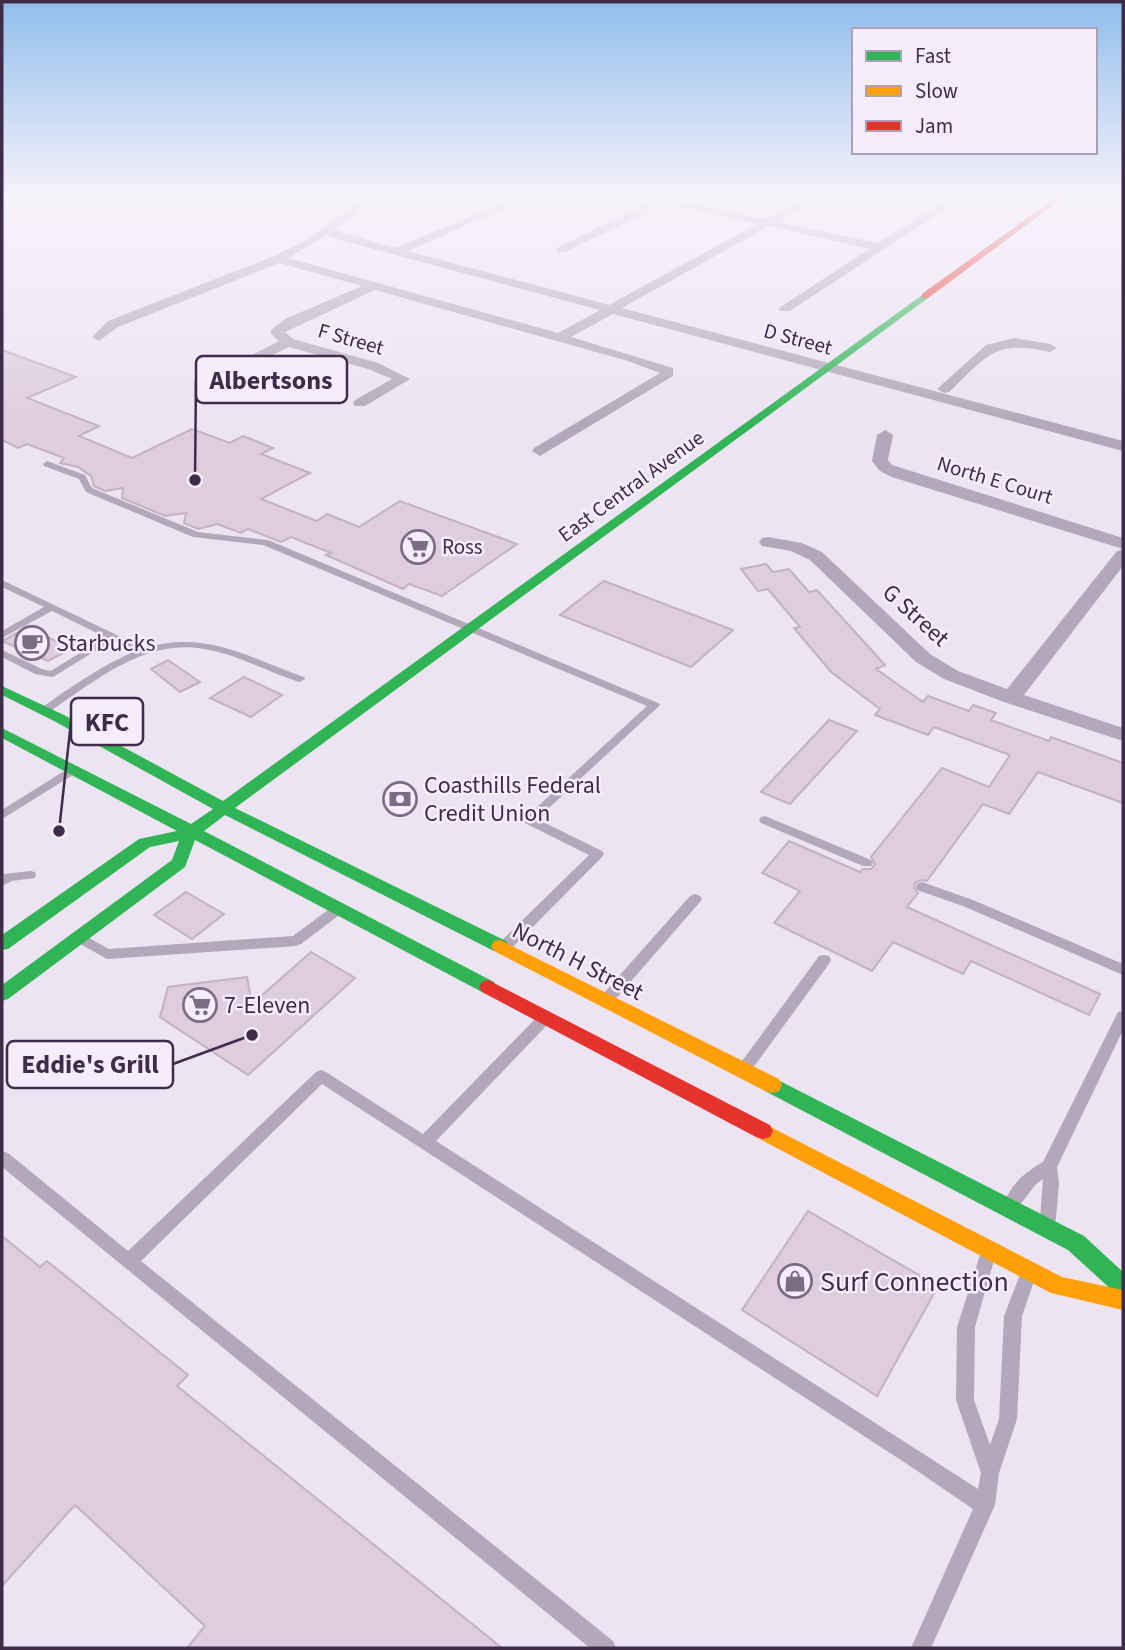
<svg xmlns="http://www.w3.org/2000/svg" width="1125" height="1650" viewBox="0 0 1125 1650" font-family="'Source Sans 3',sans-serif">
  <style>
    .building { fill: #deccdf; stroke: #c2b2c3; stroke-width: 2 }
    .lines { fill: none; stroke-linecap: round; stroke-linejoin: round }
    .lane { fill: #b2a8b9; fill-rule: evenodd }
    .street { fill: #b2a8b9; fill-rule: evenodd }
    .fast { fill: #30b455; fill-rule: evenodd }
    .slow { fill: #ff9f0a; fill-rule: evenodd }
    .jam { fill: #e5322d; fill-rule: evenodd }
    .labels { text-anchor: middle; stroke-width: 5; stroke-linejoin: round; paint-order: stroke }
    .far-street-label { font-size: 21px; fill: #3e2c49; stroke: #f6edfc }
    .far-poi-label { font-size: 21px; fill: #3e2c49; stroke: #f6edfc; text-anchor: start }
    .street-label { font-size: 24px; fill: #3e2c49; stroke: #f6edfc }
    .poi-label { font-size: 24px; fill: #3e2c49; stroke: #f6edfc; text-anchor: start }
    .near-poi-label { font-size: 28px; fill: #3e2c49; stroke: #f6edfc; text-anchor: start }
    .leader { fill: none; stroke: #3e2c49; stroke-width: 2.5 }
    .callout-dot { fill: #3e2c49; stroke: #f6edfc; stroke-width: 2.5 }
    .callout { fill: #f6edfc; stroke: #3e2c49; stroke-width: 2.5 }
    .callout-label { font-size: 26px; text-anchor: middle; font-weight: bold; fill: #3e2c49 }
  </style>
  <rect width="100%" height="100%" fill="#ece3f3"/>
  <g class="building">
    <polygon points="2,350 76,377 27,398 99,426 79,436 132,458 192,429 230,443 243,436 273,448 261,454 310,473 261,499 317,521 327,514 359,527 400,501 517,544 442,596 409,584 403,589 326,555 331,553 291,537 281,542 248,529 241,533 217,524 198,529 184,523 186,513 165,516 122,498 123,488 105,491 94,486 91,476 78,467 60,463 64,458 27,444 18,448 2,440"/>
    <polygon points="766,564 773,572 789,569 809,592 817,590 885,665 876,669 923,702 928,696 969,711 973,705 996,713 991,720 1049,741 1051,737 1123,763 1123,803 1038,772 1009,814 983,804 927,881 921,880 915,883 914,888 918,893 907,907 1100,994 1089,1015 971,961 963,974 893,942 872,971 774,923 800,891 762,873 789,841 860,872 863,869 871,869 875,864 871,857 942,768 989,787 1010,755 934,727 928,735 875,715 880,709 831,672 794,628 800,627 768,589 758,591 741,569"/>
    <polygon points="604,581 733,630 691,667 560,615"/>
    <polygon points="28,627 71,649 48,661 2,641"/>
    <polygon points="168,660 200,682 180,692 151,669"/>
    <polygon points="244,677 282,695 251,717 210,698"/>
    <polygon points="829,720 857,731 790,804 761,792"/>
    <polygon points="186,892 224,914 192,939 154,915"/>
    <polygon points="311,952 355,978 248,1075 160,1017 168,987 247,977 252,1004"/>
    <polygon points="808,1211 938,1286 877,1396 742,1310"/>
    <polygon points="2,1236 40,1267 47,1261 188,1375 177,1386 502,1648 187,1648 205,1626 75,1505 2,1586"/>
  </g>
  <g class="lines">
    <g class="lane">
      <polygon points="47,461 85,475 92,488 198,532 268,540 658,703 660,705 658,707 537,819 602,851 604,854 602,857 509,951 499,951 497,947 499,943 589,855 525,823 523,820 647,706 263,545 193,537 86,492 79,479 44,466 43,464"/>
      <path d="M2 580 144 648C206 630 247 657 304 677L305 679 300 682 296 681C266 671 236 654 204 649 145 638 95 681 49 712H41L39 710 41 708C71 687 101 666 135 651L113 640 53 677 35 674 2 657V650L42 669 51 671 105 637 52 611 2 638V631L44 607 2 587Z"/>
      <polygon points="72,766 76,767 78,770 76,773 2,819 2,810"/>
      <polygon points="765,816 871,860 873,863 871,866 863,866 761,823 759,820 761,817"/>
      <polygon points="30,871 35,872 36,875 35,878 12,881 2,886 2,876 4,874"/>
      <polygon points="922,882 973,900 1123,964 1123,975 963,906 917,890 916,887 917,884"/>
      <polygon points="695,894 700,896 702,899 700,902 613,1002 608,1003 603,1002 601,998 603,994 690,896"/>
      <polygon points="337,905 342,907 344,910 342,913 301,944 296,946 107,959 75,941 73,938 75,935 80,933 109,949 293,936 332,907"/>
      <polygon points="824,955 829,956 831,960 829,964 750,1072 745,1074 740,1072 738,1068 740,1064 819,956"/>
      <path d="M1123 1011V1030L1057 1167 1059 1183 1056 1219 1054 1224 1048 1226 1042 1224 1040 1219 1043 1179C1030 1186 1026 1204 1012 1209L1006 1207 1004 1202C1013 1183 1025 1172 1043 1162L1118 1012Z"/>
      <polygon points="542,1015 547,1017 549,1021 547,1025 436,1141 978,1489 981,1473 956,1400 957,1327 981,1252 987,1249 993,1252 995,1257 975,1327 974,1400 990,1445 999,1419 1004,1316 1021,1272 1027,1270 1033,1272 1035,1278 1022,1316 1017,1419 999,1473 995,1505 931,1648 911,1648 973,1509 907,1464 322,1084 141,1261 613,1641 616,1648 590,1648 2,1167 2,1151 8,1153 128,1251 316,1072 321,1070 326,1072 423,1134 537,1017"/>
    </g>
    <g class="street">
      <path d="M368 195H379L334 230 395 248 522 195H535L408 251 609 305 757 224 664 204 565 252H557V248L652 201 635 195H673V199L765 219 810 195H822L777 222 878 243 954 195H966L790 311H780L779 308 869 249 769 226 622 308 1123 441V451L613 314 571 337 673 368V376L540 456 532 451 534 448 660 373 628 361 375 290 285 332 293 339 378 363 410 379 365 406H355L353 403 355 400 392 379 368 369 289 347 249 366H239L237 363 279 341 271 334V330L285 319 362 286 279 263 118 327 99 341 92 337 108 321 274 256 306 240ZM327 235 329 237 600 310 558 333 288 258Z"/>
      <path d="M1014 338 1050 344 1057 348 1050 352C994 339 987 356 949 392L944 393 937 389 986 345Z"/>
      <polygon points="885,430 893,435 888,460 892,465 1123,538 1123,549 892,477 880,471 872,461 877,435"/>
      <polygon points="768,537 802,543 822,552 930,654 958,671 1007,689 1117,551 1123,550 1123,566 1024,695 1123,728 1123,741 1004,702 944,679 916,662 810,560 791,551 762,546 759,542 762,538"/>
    </g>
    <g class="fast">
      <polygon points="925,293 929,296 928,298 235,808 506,941 509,946 506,951 494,951 225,815 204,831 494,982 497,987 494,992 488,994 482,992 195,840 185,867 8,999 2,1001 2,985 172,860 179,841 150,847 8,949 2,950 2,935 139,839 177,831 2,738 2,728 191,824 213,809 54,721 2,695 2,686 64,715 223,801"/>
      <polygon points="772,1077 1084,1236 1123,1272 1123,1296 1115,1293 1068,1250 765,1091 762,1085 765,1079"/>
    </g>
    <g class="slow">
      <polygon points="500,940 779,1079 782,1085 779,1091 772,1093 765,1091 494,951 491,946 494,941"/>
      <polygon points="763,1123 1062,1277 1123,1290 1123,1310 1051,1293 756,1137 753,1131 756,1125"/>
    </g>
    <g class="jam">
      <polygon points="1059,195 1067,195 928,298 922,298 922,294"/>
      <polygon points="488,980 770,1125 773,1131 770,1137 763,1139 756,1137 482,992 479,987 482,982"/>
    </g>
  </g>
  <linearGradient id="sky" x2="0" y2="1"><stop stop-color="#91beed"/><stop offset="0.46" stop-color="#f6f2fa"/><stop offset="1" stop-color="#f6f2fa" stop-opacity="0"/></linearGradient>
  <rect width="1125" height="426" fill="url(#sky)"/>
  <defs>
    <g id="supermarket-ring" transform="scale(1.75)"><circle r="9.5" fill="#f6edfc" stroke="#7b6c84" stroke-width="1.5"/><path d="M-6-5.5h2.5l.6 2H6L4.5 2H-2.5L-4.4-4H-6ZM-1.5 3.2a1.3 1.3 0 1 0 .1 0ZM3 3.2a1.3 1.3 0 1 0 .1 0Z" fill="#7b6c84"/></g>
    <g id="cafe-ring" transform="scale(1.75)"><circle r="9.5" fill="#f6edfc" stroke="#7b6c84" stroke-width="1.5"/><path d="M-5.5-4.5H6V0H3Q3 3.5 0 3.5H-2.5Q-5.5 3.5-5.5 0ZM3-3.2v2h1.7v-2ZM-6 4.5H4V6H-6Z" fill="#7b6c84"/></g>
    <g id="bank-ring" transform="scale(1.75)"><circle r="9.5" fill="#f6edfc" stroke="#7b6c84" stroke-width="1.5"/><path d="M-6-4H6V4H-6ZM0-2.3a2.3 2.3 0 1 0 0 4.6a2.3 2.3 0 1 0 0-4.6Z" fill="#7b6c84"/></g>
    <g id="shop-ring" transform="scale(1.75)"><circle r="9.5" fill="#f6edfc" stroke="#7b6c84" stroke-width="1.5"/><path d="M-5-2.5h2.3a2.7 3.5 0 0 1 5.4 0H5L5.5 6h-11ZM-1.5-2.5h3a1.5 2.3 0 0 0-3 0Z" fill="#7b6c84"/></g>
  </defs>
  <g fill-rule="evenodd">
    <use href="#supermarket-ring" x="418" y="547"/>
    <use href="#cafe-ring" x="32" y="643"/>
    <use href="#bank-ring" x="400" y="799"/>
    <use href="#supermarket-ring" x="200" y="1005"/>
    <use href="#shop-ring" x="795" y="1281"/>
  </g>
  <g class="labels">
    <g class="far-street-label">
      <text transform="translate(351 339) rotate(16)" y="7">F Street</text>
      <text transform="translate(798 339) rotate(15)" y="7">D Street</text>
      <text transform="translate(995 480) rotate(17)" y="7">North E Court</text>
      <text transform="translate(631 486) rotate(-36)" y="7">East Central Avenue</text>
    </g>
    <g class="far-poi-label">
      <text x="442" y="554">Ross</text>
    </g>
    <g class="street-label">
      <text transform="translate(916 615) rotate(42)" y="8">G Street</text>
      <text transform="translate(578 961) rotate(27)" y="8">North H Street</text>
    </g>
    <g class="poi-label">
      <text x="56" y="651">Starbucks</text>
      <text x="424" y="793">Coasthills Federal<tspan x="424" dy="28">Credit Union</tspan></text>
      <text x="224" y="1013">7-Eleven</text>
    </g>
    <g class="near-poi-label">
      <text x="820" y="1291">Surf Connection</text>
    </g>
  </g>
  <path class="leader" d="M195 480L196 380M59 831L71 722M252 1035L173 1064"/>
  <g class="callout-dot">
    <circle cx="195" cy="480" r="7"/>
    <circle cx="59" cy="831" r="7"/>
    <circle cx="252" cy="1035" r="7"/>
  </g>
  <g class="callout">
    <rect x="196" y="356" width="151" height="47" rx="7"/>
    <rect x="71" y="698" width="72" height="47" rx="7"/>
    <rect x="7" y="1041" width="166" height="47" rx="7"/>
  </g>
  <g class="callout-label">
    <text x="271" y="389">Albertsons</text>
    <text x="107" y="731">KFC</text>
    <text x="90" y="1073">Eddie's Grill</text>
  </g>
  <rect width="1125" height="1650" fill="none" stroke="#3e2c49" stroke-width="7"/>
  <rect x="852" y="28" width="245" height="126" fill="#f6edfc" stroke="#aca0b4" stroke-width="2"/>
  <rect x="866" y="51" width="35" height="10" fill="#30b455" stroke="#aca0b4" stroke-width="2"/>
  <text x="915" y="63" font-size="21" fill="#3e2c49">Fast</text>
  <rect x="866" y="86" width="35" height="10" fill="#ff9f0a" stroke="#aca0b4" stroke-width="2"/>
  <text x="915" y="98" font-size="21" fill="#3e2c49">Slow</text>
  <rect x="866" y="121" width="35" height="10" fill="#e5322d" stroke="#aca0b4" stroke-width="2"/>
  <text x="915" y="133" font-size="21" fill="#3e2c49">Jam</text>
</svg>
